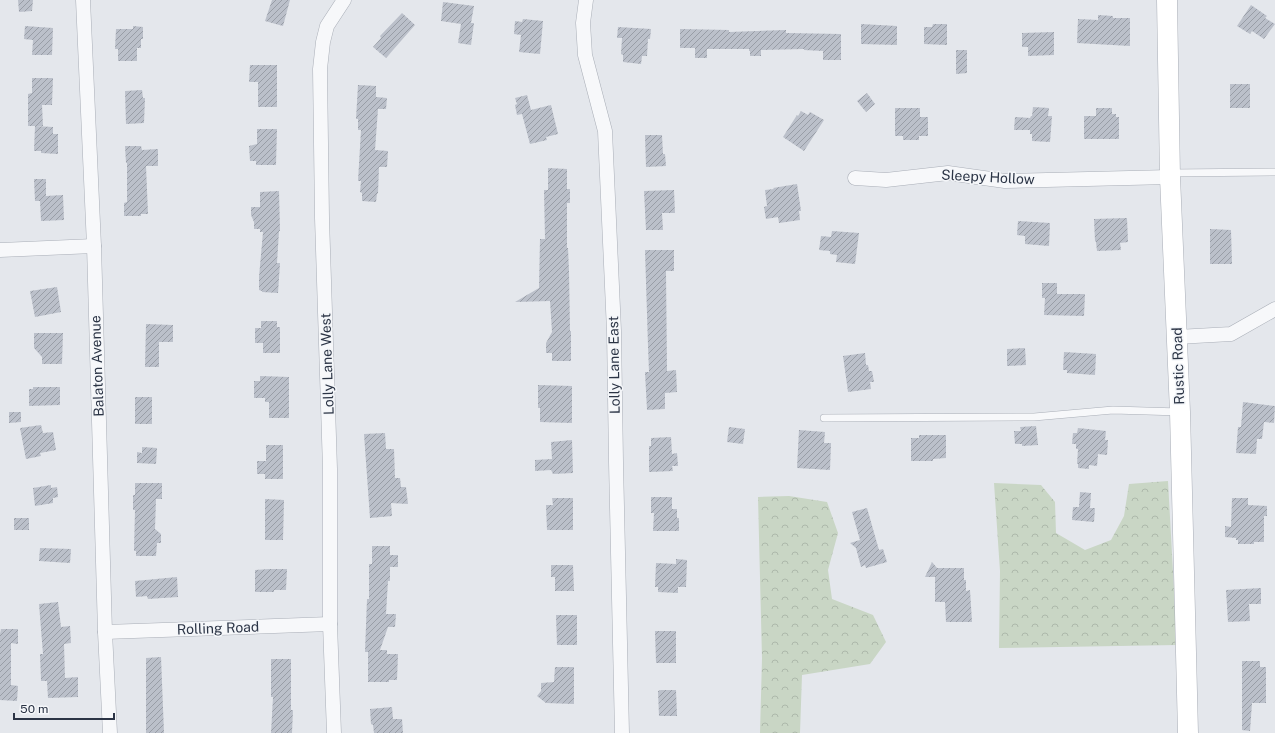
<svg xmlns="http://www.w3.org/2000/svg" width="1275" height="733" viewBox="0 0 1275 733" font-family="'Public Sans',sans-serif">
  <style>
    .forest { fill: url(#forest-crowns) }
    .building { fill: url(#building-hatch) }
    .lines { fill: none; stroke-linecap: round; stroke-linejoin: round }
    .lane-casing { stroke: #a9aeb7; stroke-width: 8 }
    .street-casing { stroke: #a9aeb7; stroke-width: 15 }
    .secondary-casing { stroke: #a9aeb7; stroke-width: 21 }
    .lane { stroke: #f7f8fa; stroke-width: 7 }
    .street { stroke: #f7f8fa; stroke-width: 14 }
    .secondary { stroke: #fff; stroke-width: 20 }
    .labels { text-anchor: middle; stroke-width: 3; stroke-linejoin: round; paint-order: stroke }
    .street-label { font-size: 14px; fill: #2b3445; stroke: #f4f6f9 }
  </style>
  <defs>
    <pattern id="forest-crowns" width="20" height="18" patternUnits="userSpaceOnUse"><rect width="20" height="18" fill="#c9d6c5"/><path d="M2 6a3 3 0 1 1 6 0M12 15a3 3 0 1 1 6 0" fill="none" stroke="#adb8ab"/></pattern>
    <pattern id="building-hatch" width="6" height="6" patternUnits="userSpaceOnUse"><rect width="6" height="6" fill="#bbc0ca"/><path d="M-1 1l2-2M0 6l6-6M5 7l2-2" fill="none" stroke="#989da6"/></pattern>
  </defs>
  <rect width="100%" height="100%" fill="#e4e7ec"/>
  <g class="forest">
    <polygon points="1168,481 1177,645 999,648 1000,571 994,483 1041,485 1055,502 1056,533 1085,550 1111,540 1124,516 1129,484"/>
    <polygon points="789,496 827,502 838,533 828,570 832,599 873,615 886,642 870,664 802,675 800,733 760,733 762,658 758,497"/>
  </g>
  <g class="building">
    <polygon points="18,0 33,0 32,11 19,12"/>
    <polygon points="272,0 290,0 283,26 265,21"/>
    <polygon points="443,2 474,6 471,23 474,23 471,45 458,43 461,24 441,21"/>
    <polygon points="1251,5 1267,16 1265,18 1275,24 1264,39 1252,31 1250,34 1237,26"/>
    <polygon points="402,13 415,25 386,58 373,47 381,38 380,36"/>
    <polygon points="1098,15 1113,16 1113,18 1130,18 1130,46 1077,43 1078,19 1098,20"/>
    <polygon points="523,19 543,21 540,54 519,52 521,35 514,34 515,21 522,22"/>
    <polygon points="861,24 897,26 897,45 861,44"/>
    <polygon points="933,24 947,24 947,45 924,44 924,27 932,27"/>
    <polygon points="25,26 53,28 52,55 32,55 33,40 24,39"/>
    <polygon points="133,26 143,27 143,39 141,39 141,48 137,48 137,61 118,61 118,49 115,49 116,29 133,29"/>
    <polygon points="618,27 651,29 650,39 648,39 647,56 642,56 641,64 623,62 623,55 621,54 622,38 617,38"/>
    <polygon points="680,29 729,30 729,32 786,30 786,33 841,34 841,60 823,60 823,51 804,50 804,49 761,50 761,56 750,56 750,51 749,51 749,49 707,49 707,58 695,58 695,48 680,48"/>
    <polygon points="1054,32 1054,55 1028,56 1028,47 1022,47 1022,33"/>
    <polygon points="956,50 967,50 967,73 956,74"/>
    <polygon points="250,65 277,65 277,107 258,107 258,82 249,82"/>
    <polygon points="32,78 53,78 52,105 42,105 43,126 28,126 28,94 32,93"/>
    <rect x="1230" y="84" width="20" height="24"/>
    <polygon points="358,85 376,86 376,97 387,98 386,109 378,109 375,150 388,151 387,167 379,167 378,193 377,194 376,202 362,201 362,193 360,192 361,181 358,181 361,130 358,130 358,119 356,119"/>
    <polygon points="142,90 143,98 145,98 144,123 126,124 125,91"/>
    <polygon points="867,93 875,104 866,112 857,101"/>
    <polygon points="527,95 531,110 551,105 558,134 546,137 547,140 530,144 522,114 517,115 515,105 517,104 515,98"/>
    <polygon points="1033,107 1049,108 1048,116 1052,116 1050,142 1032,141 1032,134 1030,134 1030,130 1014,130 1015,117 1030,118 1031,116 1032,116"/>
    <polygon points="895,108 920,108 920,117 928,117 928,136 919,136 919,140 903,140 903,136 895,136"/>
    <polygon points="1096,108 1112,108 1112,114 1116,114 1116,117 1119,117 1119,139 1084,139 1084,116 1096,116"/>
    <polygon points="801,111 808,115 810,112 824,120 804,151 783,137 797,115 798,116"/>
    <polygon points="35,126 53,127 53,134 58,134 58,154 41,153 41,151 34,151"/>
    <polygon points="257,129 277,129 276,165 256,165 256,161 250,161 249,146 257,144"/>
    <polygon points="645,135 662,135 663,154 665,154 666,166 646,167"/>
    <polygon points="125,146 141,146 142,150 158,149 158,166 146,166 148,214 141,214 141,216 124,216 124,203 127,202 127,163 126,163"/>
    <polygon points="548,168 567,169 567,189 570,189 570,203 567,203 567,248 568,248 569,271 570,331 571,331 571,361 552,361 552,353 546,353 546,343 552,332 550,301 515,302 539,288 540,239 545,239 544,190 548,190"/>
    <polygon points="34,179 46,179 46,196 63,195 64,220 41,221 40,201 35,201"/>
    <polygon points="797,184 801,211 799,211 800,220 779,223 778,217 766,219 764,207 767,206 765,190 774,189 773,188"/>
    <polygon points="674,190 675,213 662,213 663,230 646,230 644,191"/>
    <polygon points="279,191 280,231 279,231 277,263 280,263 278,293 262,292 262,291 259,290 259,277 263,232 260,232 260,229 254,229 254,222 251,215 251,207 260,207 260,192"/>
    <polygon points="1127,218 1128,242 1120,243 1121,250 1097,251 1096,242 1095,241 1094,219"/>
    <polygon points="1018,221 1050,223 1049,246 1025,244 1025,236 1017,235"/>
    <polygon points="1210,229 1231,230 1232,264 1210,264"/>
    <polygon points="832,231 859,233 855,264 836,262 837,255 830,254 830,251 819,250 821,236 831,237"/>
    <polygon points="645,250 674,250 674,271 666,271 667,371 676,370 677,392 665,393 665,409 647,410 645,372 649,372 648,346"/>
    <polygon points="1042,283 1057,283 1057,294 1085,294 1084,316 1044,315 1045,298 1042,298"/>
    <polygon points="57,287 61,312 35,317 30,291"/>
    <polygon points="261,321 277,321 277,327 280,327 280,353 263,353 263,343 255,343 255,328 261,328"/>
    <polygon points="146,324 173,325 173,342 159,342 159,367 145,367"/>
    <polygon points="34,333 63,333 62,364 42,364 42,357 34,348"/>
    <polygon points="1025,348 1026,365 1007,366 1007,349"/>
    <polygon points="1064,352 1096,354 1095,375 1067,373 1067,370 1063,370"/>
    <polygon points="865,353 866,365 868,365 869,371 872,371 874,382 870,382 871,389 848,392 843,356"/>
    <polygon points="260,376 289,377 289,418 269,418 269,402 265,402 265,398 254,398 254,381 260,381"/>
    <polygon points="538,385 572,386 572,423 540,422 540,408 538,408"/>
    <polygon points="33,387 60,387 60,405 29,406 29,389 33,389"/>
    <rect x="135" y="397" width="17" height="27"/>
    <polygon points="1243,402 1275,406 1274,423 1264,422 1262,439 1257,439 1256,454 1236,453 1238,427 1241,427"/>
    <polygon points="9,412 21,412 21,422 9,423"/>
    <polygon points="41,425 43,433 53,432 56,450 40,453 41,456 26,459 20,428"/>
    <polygon points="1036,426 1038,445 1022,446 1022,444 1015,444 1014,431 1021,431 1020,427"/>
    <polygon points="729,427 745,429 743,444 727,442"/>
    <polygon points="1078,428 1106,431 1105,440 1108,440 1107,455 1098,454 1097,466 1089,465 1089,469 1078,468 1078,464 1077,464 1078,449 1076,449 1076,444 1072,444 1073,433 1077,433"/>
    <polygon points="799,430 825,432 824,443 831,443 830,470 797,468"/>
    <polygon points="385,433 386,449 394,449 395,478 400,478 401,487 406,487 408,504 391,503 392,516 370,518 364,434"/>
    <polygon points="919,435 946,435 946,458 933,459 933,461 911,461 911,438 919,438"/>
    <polygon points="671,437 672,454 677,453 678,466 672,466 673,471 649,472 649,446 651,446 651,438"/>
    <polygon points="572,440 573,473 553,474 551,470 535,471 535,460 552,459 551,442"/>
    <polygon points="266,445 283,445 283,479 265,479 265,474 257,474 257,461 266,461"/>
    <polygon points="142,447 157,448 156,464 137,463 137,452 142,453"/>
    <polygon points="135,483 162,483 162,499 156,499 155,529 161,534 161,543 157,543 156,556 136,556 136,551 134,551 135,510 133,510 133,495 135,495"/>
    <polygon points="51,485 51,488 57,487 58,497 53,498 53,503 35,506 33,488"/>
    <polygon points="1080,492 1091,493 1090,508 1095,508 1094,522 1072,520 1073,507 1079,507"/>
    <polygon points="651,497 672,497 672,509 677,509 677,518 679,518 679,531 653,531 654,513 651,513"/>
    <polygon points="552,498 573,498 573,530 547,530 546,505 553,505"/>
    <polygon points="1232,498 1248,498 1248,505 1267,506 1267,516 1264,516 1264,542 1254,542 1254,544 1238,544 1238,540 1236,540 1236,538 1225,537 1225,526 1231,527"/>
    <polygon points="265,499 284,500 283,540 265,540"/>
    <polygon points="867,508 879,550 883,549 887,562 866,568 865,565 861,567 856,548 850,543 860,540 852,512"/>
    <rect x="14" y="518" width="15" height="12"/>
    <polygon points="372,546 390,546 390,555 398,555 398,567 390,567 390,581 388,581 386,614 396,614 395,627 388,627 380,650 387,650 387,654 398,654 397,680 389,680 389,682 368,682 368,652 365,652 367,599 369,599 369,564 372,564"/>
    <polygon points="40,548 71,549 70,563 39,561"/>
    <polygon points="676,559 687,560 686,587 678,587 678,593 658,592 658,587 655,587 656,563 676,564"/>
    <polygon points="932,562 937,568 964,568 964,580 966,580 966,591 970,590 972,622 946,622 945,602 935,602 935,577 925,577"/>
    <polygon points="551,565 573,565 574,591 555,591 555,577 551,577"/>
    <polygon points="269,569 287,569 286,590 274,590 274,592 255,592 255,570"/>
    <polygon points="177,577 178,597 148,599 147,596 136,597 135,581"/>
    <polygon points="1261,588 1261,604 1249,604 1250,621 1228,622 1226,590"/>
    <polygon points="58,602 61,627 70,626 71,643 64,644 65,678 78,677 78,697 48,698 47,681 41,681 40,654 43,654 39,604"/>
    <polygon points="556,615 577,615 577,645 557,645"/>
    <polygon points="1,629 18,629 18,644 11,643 11,685 18,686 17,701 0,700 0,634"/>
    <polygon points="655,631 676,631 676,663 656,663"/>
    <polygon points="161,657 164,733 146,733 146,658"/>
    <polygon points="271,659 291,659 291,710 293,710 292,733 271,733 273,697 271,697"/>
    <polygon points="1242,661 1260,661 1260,667 1266,667 1266,703 1252,703 1250,731 1242,730"/>
    <polygon points="555,667 574,667 574,704 546,703 537,696 541,691 541,683 554,682"/>
    <polygon points="661,690 676,690 677,716 659,716 658,691"/>
    <polygon points="392,707 393,719 402,719 403,733 374,733 373,725 371,724 370,709"/>
  </g>
  <g class="lines">
    <g class="lane-casing">
      <g id="lane">
        <polyline points="1171,173 1275,172"/>
        <polyline points="824,418 1034,417 1113,410 1180,412"/>
      </g>
    </g>
    <g class="street-casing">
      <g id="street">
        <polyline points="83,0 94,246 105,632 110,733"/>
        <polyline points="586,0 583,23 585,55 605,131 614,331 616,462 622,733"/>
        <polyline points="855,178 886,180 948,173 1005,181 1170,177"/>
        <polyline points="0,250 94,246"/>
        <polyline points="1177,337 1231,334 1275,309"/>
        <polyline points="105,632 330,624"/>
        <polyline points="334,733 330,624 330,469 322,218 320,69 323,42 327,26 344,0"/>
      </g>
    </g>
    <g class="secondary-casing">
      <polyline id="secondary" points="1167,0 1170,177 1180,412 1188,733"/>
    </g>
    <use href="#lane" class="lane"/>
    <use href="#street" class="street"/>
    <use href="#secondary" class="secondary"/>
  </g>
  <g class="labels">
    <g class="street-label">
      <text transform="translate(988 177) rotate(3)" y="5">Sleepy Hollow</text>
      <text transform="translate(327 364) rotate(-92)" y="5">Lolly Lane West</text>
      <text transform="translate(614 365) rotate(-91)" y="5">Lolly Lane East</text>
      <text transform="translate(97 366) rotate(-92)" y="5">Balaton Avenue</text>
      <text transform="translate(1178 366) rotate(-92)" y="5">Rustic Road</text>
      <text transform="translate(218 628) rotate(-2)" y="5">Rolling Road</text>
    </g>
  </g>
  <path d="M14 713v6h100v-6" fill="none" stroke="#2b3445" stroke-width="2"/>
  <text x="20" y="713" font-size="12" fill="#2b3445" stroke="#f4f6f9" stroke-width="3" paint-order="stroke">50 m</text>
</svg>
